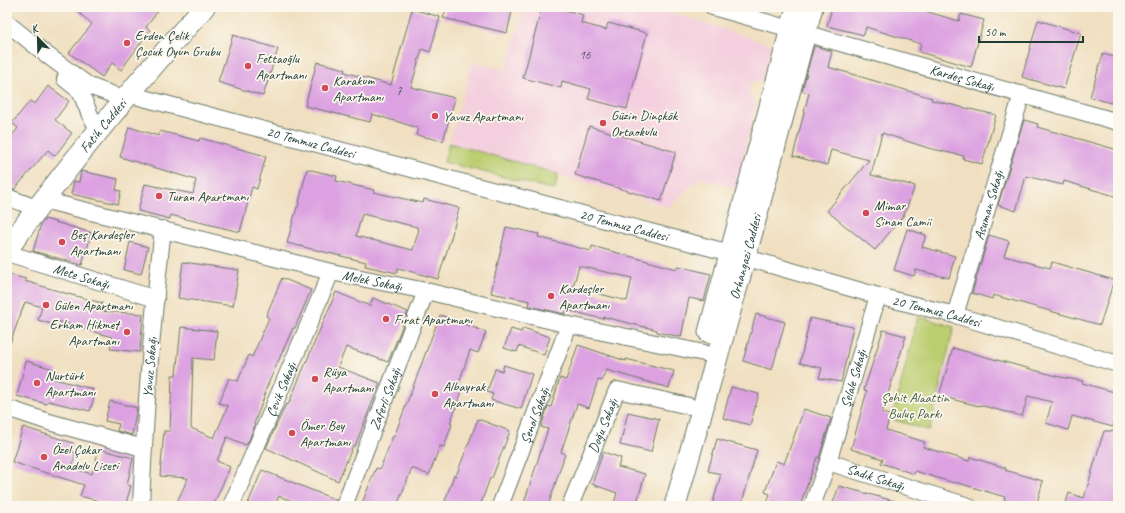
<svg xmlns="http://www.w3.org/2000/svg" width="1125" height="513" viewBox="0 0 1125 513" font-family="Caveat,sans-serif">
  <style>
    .built { fill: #f4cfde }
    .green { fill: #bcce71; stroke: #6e8652 }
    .building { fill: #dca1e1; fill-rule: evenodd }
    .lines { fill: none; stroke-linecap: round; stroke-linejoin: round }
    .minor-casing { stroke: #687665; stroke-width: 18 }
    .major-casing { stroke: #687665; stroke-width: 23 }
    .minor { stroke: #fff; stroke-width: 16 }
    .major { stroke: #fff; stroke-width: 21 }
    .poi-dot { fill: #d1495b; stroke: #fbf7ec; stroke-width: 1.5 }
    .labels { text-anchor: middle; stroke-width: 3.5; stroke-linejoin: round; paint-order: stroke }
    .number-label { font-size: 12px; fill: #4e565f }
    .poi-label { font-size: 14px; fill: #1f3d34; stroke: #fbf7ec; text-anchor: start }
    .street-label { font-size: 14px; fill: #1f3d34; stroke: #fbf7ec }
    .park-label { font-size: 14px; fill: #3e5a40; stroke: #fbf7ec }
  </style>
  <rect width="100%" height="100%" fill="#fbf7ec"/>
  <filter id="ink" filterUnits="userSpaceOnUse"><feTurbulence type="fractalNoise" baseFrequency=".025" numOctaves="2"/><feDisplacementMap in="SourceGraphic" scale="8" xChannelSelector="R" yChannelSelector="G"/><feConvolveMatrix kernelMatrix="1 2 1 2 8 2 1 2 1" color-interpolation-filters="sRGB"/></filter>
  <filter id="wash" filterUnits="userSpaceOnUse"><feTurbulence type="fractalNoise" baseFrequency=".012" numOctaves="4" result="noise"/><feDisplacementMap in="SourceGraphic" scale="16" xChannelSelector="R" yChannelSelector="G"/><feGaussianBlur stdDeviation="0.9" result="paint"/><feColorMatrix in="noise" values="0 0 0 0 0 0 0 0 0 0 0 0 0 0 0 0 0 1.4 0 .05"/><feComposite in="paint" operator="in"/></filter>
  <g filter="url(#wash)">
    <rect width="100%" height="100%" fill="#f0e0c1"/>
    <polygon class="built" points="524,7 654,7 772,45 762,80 751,82 748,91 756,104 736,188 700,178 669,207 449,143 473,62 506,71"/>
    <g class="green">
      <polygon points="449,143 558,174 555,190 444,162"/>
      <polygon points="918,316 954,327 929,431 892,419"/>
    </g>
    <g id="blocks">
      <g class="building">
        <polygon points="72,7 161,7 146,27 150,30 121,70 112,63 102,77 69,53 92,24"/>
        <polygon points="447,7 513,7 507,33 443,18"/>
        <polygon points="542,7 555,7 583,15 581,23 606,30 608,23 647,33 627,109 588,99 591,89 562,81 561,88 523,78"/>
        <polygon points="832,7 911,7 959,21 961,14 984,20 971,67 919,52 921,44 866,27 864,35 827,26"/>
        <polygon points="412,9 440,17 430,52 422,49 411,87 455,98 443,141 416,135 418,128 372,114 370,122 305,106 317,62 345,69 344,72 391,85"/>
        <polygon points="1038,20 1081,33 1064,89 1022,77"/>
        <polygon points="233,35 278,49 263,96 218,82"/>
        <polygon points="814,46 832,51 828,67 932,98 931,100 996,115 982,164 963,159 964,156 928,148 882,133 871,175 915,186 904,215 875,250 827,211 869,160 831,150 827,165 793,156 809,93 802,91"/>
        <polygon points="1103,54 1118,58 1118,105 1090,97"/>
        <polygon points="48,86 69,101 55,120 72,133 55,156 48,150 14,190 7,188 7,142 18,128 12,123 30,101 35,104"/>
        <polygon points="1024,120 1038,124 1037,127 1118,150 1118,197 1064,181 1063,185 1026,176 1016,211 998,205"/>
        <polygon points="589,126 676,152 661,201 575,175"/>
        <polygon points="129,127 159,136 160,131 199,141 200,138 266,156 257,189 252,187 240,232 170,215 170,219 138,211 145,184 193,194 196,180 120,157"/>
        <path d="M307 169 337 176 336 181 374 190 373 192 423 203 424 199 459 208 451 238 438 279 398 268 397 273 365 266 366 262 287 243 297 207H298ZM362 214 417 227V229H419L413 250 356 236Z"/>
        <polygon points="81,171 118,179 116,190 121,191 118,204 71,194 74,181 79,182"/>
        <polygon points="45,219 92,233 82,265 33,251 41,224"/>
        <path d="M506 227 539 234 538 237 591 251 592 246 677 269 678 266 711 274 704 301 689 298 681 337 657 332V330L604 317 603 319 567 310 565 314 529 306 530 301 491 293ZM579 266 632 278 627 301 573 287Z"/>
        <polygon points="907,229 926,235 922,247 955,256 949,278 916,270 914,276 894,270"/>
        <polygon points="989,235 1009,241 1004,256 1050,268 1052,262 1114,280 1100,325 993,295 992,299 972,293"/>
        <polygon points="130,242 148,247 141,274 124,270"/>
        <polygon points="183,262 239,270 233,306 178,298"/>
        <polygon points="7,274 26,279 25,281 68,294 102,303 100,311 143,314 140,352 110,349 112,337 59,322 58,326 38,320 42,307 25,302 9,346 7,345"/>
        <polygon points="282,278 311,290 295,328 293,328 265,391 266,392 254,424 255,425 249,440 246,445 227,437 217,461 230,467 213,506 175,506 188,478 160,476 164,431 170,431 172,375 176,375 181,327 217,331 214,360 193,358 191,428 214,438 228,406 219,403 229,378 238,381 249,355 252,357 269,318 266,316"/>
        <polygon points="336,292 370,306 373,298 408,312 388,362 346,347 338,367 380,383 355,446 353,446 338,481 266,448 286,404 288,405"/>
        <polygon points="756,314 785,322 772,370 743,361"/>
        <polygon points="440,315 486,332 478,353 470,350 457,389 462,391 450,423 452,424 444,447 440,446 429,475 412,468 397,506 361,506 376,468 380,469 393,436 394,437"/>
        <polygon points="810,318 853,327 841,382 819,378 822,368 800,363"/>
        <polygon points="523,328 550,337 544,355 519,346 517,352 504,348 511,329 521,332"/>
        <polygon points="883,330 906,336 882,413 890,415 886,430 925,442 923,447 969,461 970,457 1006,468 1005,470 1043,481 1036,506 1027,506 1004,500 1005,497 955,482 954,483 915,471 914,474 881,463 883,459 851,449 867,391 864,390"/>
        <polygon points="578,345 626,361 626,359 674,371 669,388 606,370 602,381 598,380 589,408 577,404 561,452 565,454 548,506 523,506 548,429 541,427 548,406 551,407 560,378 566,380"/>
        <polygon points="953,348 1060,377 1083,381 1082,383 1118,393 1118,406 1113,427 1072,416 1068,430 1046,423 1052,402 1028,396 1022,416 979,405 979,406 939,396"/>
        <polygon points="26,361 57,370 54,379 93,389 91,396 94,397 90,411 48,401 47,404 17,396"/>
        <polygon points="504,365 532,374 521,409 491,400 493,394 487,392 495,369 502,371"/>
        <polygon points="731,387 759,394 750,425 723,418"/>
        <polygon points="110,401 137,408 132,435 117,431 119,424 105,421"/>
        <polygon points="804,409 831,418 819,458 817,457 800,506 766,506 770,494 765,492 776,461 784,464"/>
        <polygon points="628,412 659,419 651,452 620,445"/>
        <polygon points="478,419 510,431 492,478 490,478 480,506 460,506 445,501 454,475 456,476"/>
        <polygon points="23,427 73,443 70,451 76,453 71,468 92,474 99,449 133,458 127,485 131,486 125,506 105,506 106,503 80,496 84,485 12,462"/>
        <polygon points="1104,431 1118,431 1118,506 1065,506 1069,493 1084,498"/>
        <polygon points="717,439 757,450 741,506 712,506 721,474 708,471"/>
        <polygon points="603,452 621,458 618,467 645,474 636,506 613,506 617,493 592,484"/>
        <polygon points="262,470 336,500 335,506 304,506 279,496 275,506 247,506"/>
        <polygon points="839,486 898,502 898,506 844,506 833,503"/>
      </g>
    </g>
  </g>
  <g filter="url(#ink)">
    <use href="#blocks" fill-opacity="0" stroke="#687665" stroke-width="1"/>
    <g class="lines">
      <g class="minor-casing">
        <g id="minor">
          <path id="s1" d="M713 7 1118 122"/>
          <polyline points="7,23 47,55 89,86 111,94 123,101"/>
          <polyline points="65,79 80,91 90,115 99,130"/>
          <path id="s2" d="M128 94 730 253 878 296 955 315 1118 364"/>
          <polyline points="7,197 36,208"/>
          <path id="s3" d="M43 200 331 272 426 291 569 325 704 353"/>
          <path id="s4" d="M7 253 156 299"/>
          <path id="s5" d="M955 315 1022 94"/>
          <polyline points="7,408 49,422 143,448"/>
          <path id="s6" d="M828 462 968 506"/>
          <path id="s7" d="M141 506C145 414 152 321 163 229"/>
          <path id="s8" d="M231 506 331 272"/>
          <path id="s9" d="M344 506 426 291"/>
          <path id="s10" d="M500 506 569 325"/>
          <path id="s11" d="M570 506 617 390 689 406"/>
          <path id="s12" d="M812 506 828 462 878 296"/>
        </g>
      </g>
      <g class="major-casing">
        <g id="major">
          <path id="s13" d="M7 250C67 165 135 86 204 7"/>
          <polyline points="709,332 797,7"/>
          <path id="s14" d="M675 506 745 258 812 7"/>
        </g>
      </g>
      <use href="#minor" class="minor"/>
      <use href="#major" class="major"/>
    </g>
  </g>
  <g class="poi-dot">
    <circle cx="127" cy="43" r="4"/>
    <circle cx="248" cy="66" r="4"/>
    <circle cx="325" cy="88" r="4"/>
    <circle cx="435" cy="116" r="4"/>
    <circle cx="603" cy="123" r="4"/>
    <circle cx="159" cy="196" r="4"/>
    <circle cx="866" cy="213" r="4"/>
    <circle cx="62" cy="242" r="4"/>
    <circle cx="551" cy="296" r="4"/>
    <circle cx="46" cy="305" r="4"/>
    <circle cx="386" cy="319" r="4"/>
    <circle cx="127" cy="332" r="4"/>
    <circle cx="315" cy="379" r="4"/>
    <circle cx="37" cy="383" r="4"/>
    <circle cx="435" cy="394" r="4"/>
    <circle cx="292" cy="433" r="4"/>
    <circle cx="44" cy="457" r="4"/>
  </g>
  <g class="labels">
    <g class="number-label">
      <text x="585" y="59">16</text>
      <text x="399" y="95">7</text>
    </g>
    <g class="poi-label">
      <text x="135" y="40">Erden Çelik<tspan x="135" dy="16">Çocuk Oyun Grubu</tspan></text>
      <text x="256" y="63">Fettaoğlu<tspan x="256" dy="16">Apartmanı</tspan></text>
      <text x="333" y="85">Karakum<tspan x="333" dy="16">Apartmanı</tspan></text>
      <text x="611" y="120">Güzin Dinçkök<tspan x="611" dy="16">Ortaokulu</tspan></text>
      <text x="443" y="121">Yavuz Apartmanı</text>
      <text x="167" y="201">Turan Apartmanı</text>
      <text x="874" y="210">Mimar<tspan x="874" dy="16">Sinan Camii</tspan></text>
      <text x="70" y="239">Beş Kardeşler<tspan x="70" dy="16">Apartmanı</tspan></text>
      <text x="559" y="293">Kardeşler<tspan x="559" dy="16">Apartmanı</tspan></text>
      <text x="54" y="310">Gülen Apartmanı</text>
      <text x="394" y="324">Fırat Apartmanı</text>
      <text x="119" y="329" text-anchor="end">Erham Hikmet<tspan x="119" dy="16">Apartmanı</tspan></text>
      <text x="323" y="376">Rüya<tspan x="323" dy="16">Apartmanı</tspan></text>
      <text x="45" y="380">Nurtürk<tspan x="45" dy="16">Apartmanı</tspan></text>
      <text x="443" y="391">Albayrak<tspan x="443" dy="16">Apartmanı</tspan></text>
      <text x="300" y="430">Ömer Bey<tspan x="300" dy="16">Apartmanı</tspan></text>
      <text x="52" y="454">Özel Çokar<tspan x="52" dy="16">Anadolu Lisesi</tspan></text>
    </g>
    <g class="street-label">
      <text dy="5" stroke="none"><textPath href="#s1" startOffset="259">Kardeş Sokağı</textPath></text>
      <text dy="5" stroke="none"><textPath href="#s13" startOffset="157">Fatih Caddesi</textPath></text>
      <text dy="5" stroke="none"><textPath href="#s2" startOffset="189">20 Temmuz Caddesi</textPath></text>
      <text dy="5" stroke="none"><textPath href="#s5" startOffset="115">Asuman Sokağı</textPath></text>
      <text dy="5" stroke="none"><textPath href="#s2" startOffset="513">20 Temmuz Caddesi</textPath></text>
      <text dy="5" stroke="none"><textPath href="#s14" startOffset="259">Orhangazi Caddesi</textPath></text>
      <text dy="5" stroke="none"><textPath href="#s4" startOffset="78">Mete Sokağı</textPath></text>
      <text dy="5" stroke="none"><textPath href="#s3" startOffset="339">Melek Sokağı</textPath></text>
      <text dy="5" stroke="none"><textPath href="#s2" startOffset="837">20 Temmuz Caddesi</textPath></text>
      <text dy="5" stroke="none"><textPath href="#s7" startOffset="139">Yavuz Sokağı</textPath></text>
      <text dy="5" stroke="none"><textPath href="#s12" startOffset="134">Şelale Sokağı</textPath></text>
      <text dy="5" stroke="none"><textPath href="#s8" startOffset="127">Çevik Sokağı</textPath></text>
      <text dy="5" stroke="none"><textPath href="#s9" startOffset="115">Zaferli Sokağı</textPath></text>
      <text dy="5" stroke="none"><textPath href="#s10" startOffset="97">Şenol Sokağı</textPath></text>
      <text dy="5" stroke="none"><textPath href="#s11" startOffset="87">Doğu Sokağı</textPath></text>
      <text dy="5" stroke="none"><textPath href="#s6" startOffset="50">Sadık Sokağı</textPath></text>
    </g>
    <g class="park-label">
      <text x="915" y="402">Şehit Alaattin<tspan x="915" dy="16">Buluç Parkı</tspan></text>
    </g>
  </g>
  <rect width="1125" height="513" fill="none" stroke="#fbf7ec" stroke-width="24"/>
  <g transform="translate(38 38) rotate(337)" stroke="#fbf7ec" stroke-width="3" paint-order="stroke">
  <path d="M0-3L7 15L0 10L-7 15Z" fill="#1f3d34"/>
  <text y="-6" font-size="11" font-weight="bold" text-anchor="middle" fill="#1f3d34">K</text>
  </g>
  <path d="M979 36v6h104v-6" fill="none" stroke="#1f3d34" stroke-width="2"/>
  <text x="985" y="36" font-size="12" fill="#1f3d34" stroke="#fbf7ec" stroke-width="3" paint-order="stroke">50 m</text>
</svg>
